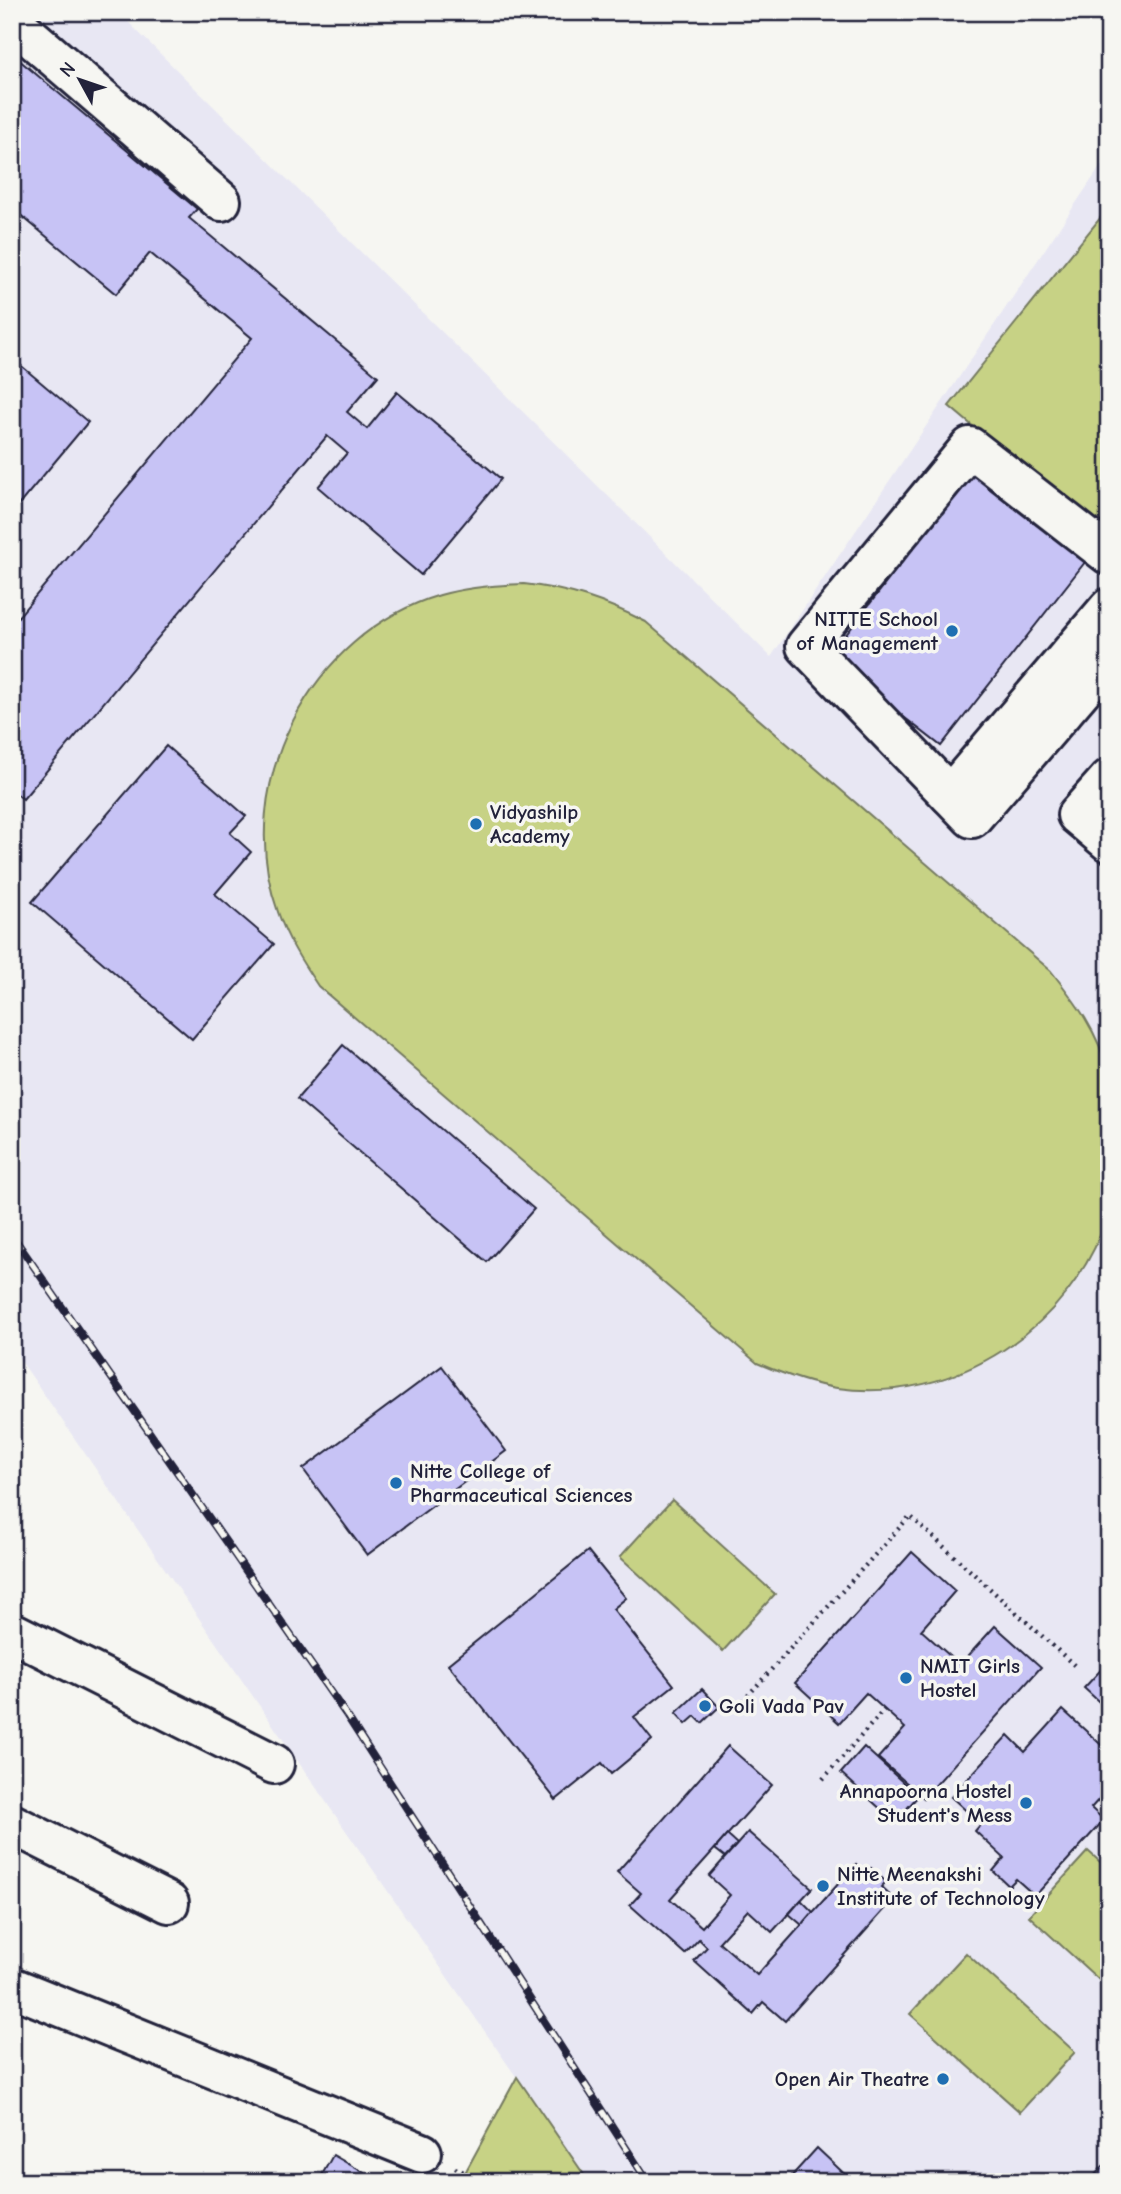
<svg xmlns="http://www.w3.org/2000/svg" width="1121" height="2194" viewBox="0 0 1121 2194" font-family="'Comic Neue',sans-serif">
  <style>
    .built { fill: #e8e7f3 }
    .green { fill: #c7d285; stroke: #747a60; stroke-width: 2 }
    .building { fill: #c7c3f5; stroke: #22223b; stroke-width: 2 }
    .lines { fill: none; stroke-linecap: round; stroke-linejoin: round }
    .minor-casing { stroke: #22223b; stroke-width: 44 }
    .path { stroke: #22223b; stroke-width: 4.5; stroke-dasharray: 2 5; stroke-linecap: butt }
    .minor { stroke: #f6f6f2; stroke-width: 38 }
    .rail-casing { stroke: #22223b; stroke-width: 8 }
    .rail { stroke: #f6f6f2; stroke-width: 5; stroke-dasharray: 16; stroke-linecap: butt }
    .poi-dot { fill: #1f6fb2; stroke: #f6f6f2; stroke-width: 2.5 }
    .labels { text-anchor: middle; stroke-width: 7; stroke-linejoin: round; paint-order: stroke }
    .poi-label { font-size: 21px; font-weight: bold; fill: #22223b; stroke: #f6f6f2; text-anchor: start }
  </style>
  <rect width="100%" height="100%" fill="#f6f6f2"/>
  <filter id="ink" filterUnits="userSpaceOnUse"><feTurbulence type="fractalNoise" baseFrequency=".0143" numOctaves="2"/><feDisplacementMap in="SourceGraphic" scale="14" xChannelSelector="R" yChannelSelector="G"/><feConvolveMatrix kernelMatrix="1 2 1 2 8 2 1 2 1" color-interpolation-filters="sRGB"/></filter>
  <g filter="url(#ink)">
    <polygon class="built" points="12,12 118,12 771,657 1109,154 1109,2182 589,2182 12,1348"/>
    <g class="green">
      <polygon points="1109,207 1109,541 949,406"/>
      <path d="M524 584C569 589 605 601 646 622L1051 971C1075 1001 1099 1033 1108 1072 1113 1094 1109 1123 1109 1146 1109 1166 1114 1194 1108 1214 1073 1327 955 1405 837 1388 809 1384 783 1374 757 1363L318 986C302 962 287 939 278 912 232 785 311 633 440 595 467 587 495 585 524 584Z"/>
      <polygon points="672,1500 775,1594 723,1651 620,1557"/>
      <polygon points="1088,1851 1109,1870 1109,1989 1029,1916"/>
      <polygon points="966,1953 1075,2052 1020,2112 910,2014"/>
      <polygon points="517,2077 589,2182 460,2182"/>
    </g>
    <g class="building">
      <polygon points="12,54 197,209 189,218 378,376 347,412 367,429 397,392 501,479 421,575 318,487 347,453 327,436 23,799 12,790 12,624 252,338 150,253 116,294 12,208"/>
      <polygon points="12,358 88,422 12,513"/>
      <polygon points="975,468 1089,557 941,746 828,658"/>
      <polygon points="166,746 246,816 230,833 251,852 215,894 274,944 192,1039 32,902"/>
      <polygon points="343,1045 534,1209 487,1262 297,1099"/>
      <polygon points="442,1366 506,1451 367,1555 303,1469"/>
      <polygon points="588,1551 626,1598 613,1609 674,1685 634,1717 652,1740 611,1774 602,1763 556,1800 448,1664"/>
      <polygon points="912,1552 955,1591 921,1630 960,1665 995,1626 1041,1667 924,1798 878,1758 905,1728 866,1693 839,1723 795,1683"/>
      <polygon points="1109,1661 1109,1711 1084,1688"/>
      <polygon points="702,1689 719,1707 702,1723 695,1716 686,1724 676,1713"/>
      <polygon points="1063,1710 1109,1752 1109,1788 1091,1808 1104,1820 1035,1896 1016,1879 1009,1886 993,1871 1004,1858 975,1831 981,1824 951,1797 1008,1735 1025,1752"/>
      <polygon points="728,1746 772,1785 670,1899 702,1927 730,1895 709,1876 748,1832 812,1888 772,1932 748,1910 719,1942 757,1975 856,1864 866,1874 871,1868 886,1882 881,1887 894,1899 785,2021 763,2002 753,2014 694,1961 707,1947 699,1939 685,1954 630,1905 641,1893 617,1872"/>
      <polygon points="864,1747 918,1796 895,1822 841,1773"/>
      <polygon points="727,1835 737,1844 725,1857 715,1849"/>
      <polygon points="801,1900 813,1912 802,1925 789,1914"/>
      <polygon points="817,2148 853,2182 790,2182 788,2180"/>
      <polygon points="333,2155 380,2182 318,2182"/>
      <polygon points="1109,2160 1109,2182 1088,2182"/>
    </g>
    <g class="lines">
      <g class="minor-casing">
        <g id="minor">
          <polyline points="12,21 221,201"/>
          <polyline points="1109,555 970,447 806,646 972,818 1109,658"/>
          <polyline points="1109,779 1077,815 1109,842"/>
          <polyline points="950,795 1109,608"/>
          <polyline points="12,1632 274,1764"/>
          <polyline points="12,1824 169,1903"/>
          <polyline points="12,1987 422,2153"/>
        </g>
      </g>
      <g class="path">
        <polyline points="743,1701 910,1516 1075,1666"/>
        <polyline points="823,1779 884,1710"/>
        <polyline points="455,2168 486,2182"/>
      </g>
      <use href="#minor" class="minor"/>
      <g class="rail-casing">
        <polyline id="rail" points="12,1235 347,1716 648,2182"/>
      </g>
      <use href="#rail" class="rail"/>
    </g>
  </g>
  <g class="poi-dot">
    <circle cx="952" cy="631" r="7"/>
    <circle cx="476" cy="824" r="7"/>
    <circle cx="396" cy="1483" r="7"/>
    <circle cx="906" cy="1678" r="7"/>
    <circle cx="705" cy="1706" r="7"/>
    <circle cx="1026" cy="1803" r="7"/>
    <circle cx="823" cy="1886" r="7"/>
    <circle cx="943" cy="2079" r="7"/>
  </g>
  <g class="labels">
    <g class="poi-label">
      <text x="938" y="626" text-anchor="end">NITTE School<tspan x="938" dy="24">of Management</tspan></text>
      <text x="490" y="819">Vidyashilp<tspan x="490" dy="24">Academy</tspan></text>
      <text x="410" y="1478">Nitte College of<tspan x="410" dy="24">Pharmaceutical Sciences</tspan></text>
      <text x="920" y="1673">NMIT Girls<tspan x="920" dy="24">Hostel</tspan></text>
      <text x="719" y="1713">Goli Vada Pav</text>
      <text x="1012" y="1798" text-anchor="end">Annapoorna Hostel<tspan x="1012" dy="24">Student's Mess</tspan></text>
      <text x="837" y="1881">Nitte Meenakshi<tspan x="837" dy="24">Institute of Technology</tspan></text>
      <text x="929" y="2086" text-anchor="end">Open Air Theatre</text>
    </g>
  </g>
  <rect width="1121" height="2194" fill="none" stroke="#f6f6f2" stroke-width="42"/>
  <rect x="21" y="21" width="1079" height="2152" fill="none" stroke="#22223b" stroke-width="2.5" filter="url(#ink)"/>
  <g transform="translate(80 80) rotate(310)" stroke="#f6f6f2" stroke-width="5" paint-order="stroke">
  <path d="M0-5L12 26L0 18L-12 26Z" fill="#22223b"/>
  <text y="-10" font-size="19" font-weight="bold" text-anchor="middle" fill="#22223b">N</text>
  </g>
</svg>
